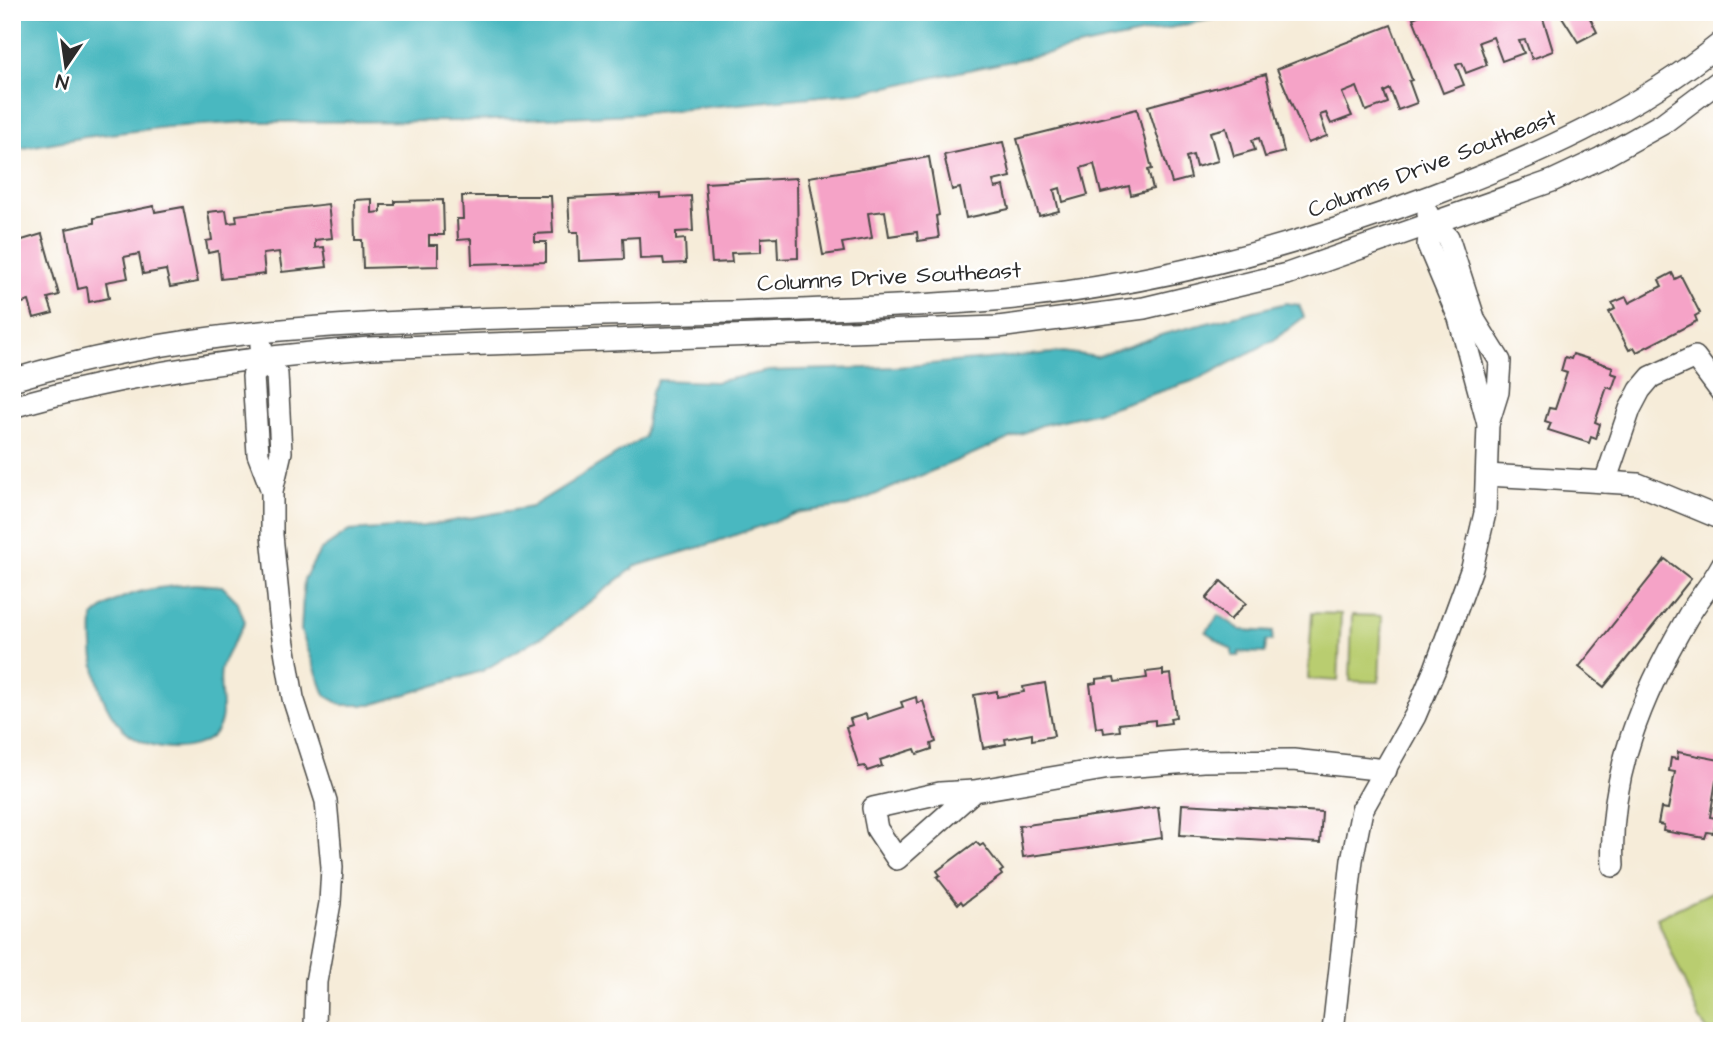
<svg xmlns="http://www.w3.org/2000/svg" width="1734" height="1043" viewBox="0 0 1734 1043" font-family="'Architects Daughter',sans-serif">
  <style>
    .green { fill: #b9cd70; stroke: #727c4e; stroke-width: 2 }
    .water { fill: #49b8c0; stroke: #3a7276; stroke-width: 2 }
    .building { fill: #f5a3c7 }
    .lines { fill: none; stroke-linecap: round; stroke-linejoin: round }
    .minor-casing { stroke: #494845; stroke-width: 24 }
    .minor { stroke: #fff; stroke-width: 21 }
    .labels { text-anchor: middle; stroke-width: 5; stroke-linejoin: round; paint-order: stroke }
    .street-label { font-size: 23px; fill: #2b2b2b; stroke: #fff }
  </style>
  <rect width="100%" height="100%" fill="#fff"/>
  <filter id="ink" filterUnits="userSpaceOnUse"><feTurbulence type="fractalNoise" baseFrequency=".0143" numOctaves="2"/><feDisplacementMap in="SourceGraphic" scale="14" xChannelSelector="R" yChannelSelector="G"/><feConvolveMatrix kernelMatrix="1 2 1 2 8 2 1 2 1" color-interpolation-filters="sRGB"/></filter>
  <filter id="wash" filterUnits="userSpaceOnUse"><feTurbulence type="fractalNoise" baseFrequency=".00686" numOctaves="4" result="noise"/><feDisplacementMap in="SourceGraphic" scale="28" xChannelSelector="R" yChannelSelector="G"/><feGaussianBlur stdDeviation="1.57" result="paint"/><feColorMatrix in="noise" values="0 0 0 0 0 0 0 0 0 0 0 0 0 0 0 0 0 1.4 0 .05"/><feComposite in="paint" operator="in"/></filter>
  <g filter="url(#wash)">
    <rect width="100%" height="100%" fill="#f6ecd9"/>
    <g class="green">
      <polygon points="1312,613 1341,614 1338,681 1308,679"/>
      <polygon points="1352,615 1382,616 1379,682 1350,681"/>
      <polygon points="1722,887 1722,1031 1708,1031 1700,1020 1657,918"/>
    </g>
    <g class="water">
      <polygon points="12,12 1246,12 863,92 635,114 470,121 249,122 167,127 85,137 12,150"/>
      <polygon points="1286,303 1299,305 1304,317 1274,340 1199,379 1094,413 1042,425 848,506 800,512 707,545 636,566 553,630 482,671 371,705 342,705 325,695 301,631 304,579 320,551 349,531 424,526 531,507 644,437 651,392 658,380 715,382 769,371 897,367 1064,352 1097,357 1164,334"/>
      <path d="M196 584 222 586 237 601 245 622C239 635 223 657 221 670 217 689 229 716 215 733 205 745 187 749 171 748 102 744 90 674 93 617 121 590 159 587 196 584Z"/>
      <polygon points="1219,615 1241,630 1273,632 1272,641 1266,641 1265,653 1239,652 1239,656 1232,656 1232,650 1206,632"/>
    </g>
    <g id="blocks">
      <g class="building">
        <polygon points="1427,12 1541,12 1553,51 1532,59 1525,40 1519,41 1524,53 1502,61 1493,37 1479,42 1487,65 1466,73 1462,63 1456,65 1464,85 1443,93 1413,18"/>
        <polygon points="1559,12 1587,12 1597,32 1578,42"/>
        <polygon points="1391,25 1412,80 1409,81 1417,103 1398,110 1390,89 1384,92 1388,103 1366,111 1357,87 1342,93 1352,116 1331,124 1326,113 1320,115 1327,136 1308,143 1277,69"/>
        <polygon points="1266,74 1284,152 1265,157 1259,138 1252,140 1255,150 1234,156 1226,128 1210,132 1218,161 1196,167 1193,155 1186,157 1191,178 1172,183 1148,106"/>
        <polygon points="1137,109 1152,169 1148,170 1153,189 1131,195 1129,186 1101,193 1094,164 1081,168 1088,195 1063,202 1060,188 1054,190 1059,211 1039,216 1017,139"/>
        <polygon points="1003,142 1011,177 993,181 995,188 1004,186 1009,209 966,218 960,188 952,190 944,155"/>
        <polygon points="929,157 939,215 936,216 939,238 918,241 917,232 889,236 885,211 868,213 872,238 842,243 844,252 823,255 809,177"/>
        <polygon points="797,178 798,258 778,259 777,237 761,238 761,252 731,253 732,262 712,263 705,183"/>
        <polygon points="660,194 660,198 691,196 693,231 676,232 676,240 685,239 686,263 664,264 663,258 640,259 639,237 623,238 624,259 579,261 578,232 570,232 568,198"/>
        <polygon points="462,196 551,196 553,233 535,234 535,242 546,242 546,262 472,264 471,239 458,240 457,219 463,219"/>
        <polygon points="372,199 372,213 381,212 381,205 395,205 395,201 443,200 444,235 429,235 429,245 438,245 438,266 363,268 362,240 355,240 354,200"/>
        <polygon points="328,204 332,238 315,240 315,248 324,247 327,267 282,272 279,252 263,254 265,274 221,279 218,251 208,253 206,241 212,240 208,212 226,210 228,223 237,222 236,215"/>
        <polygon points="154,206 155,212 183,207 198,282 170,287 166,270 143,274 139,254 124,257 128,278 106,282 109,298 89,302 87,287 78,289 66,229 94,223 94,218"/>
        <polygon points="42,234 59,295 48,298 53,313 34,318 29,301 12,306 12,243"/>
        <polygon points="1672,273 1675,279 1681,276 1700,313 1695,316 1697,321 1637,352 1634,347 1629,350 1609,312 1615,309 1612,303 1626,297 1629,303 1662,286 1659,280"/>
        <polygon points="1573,354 1613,367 1611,373 1617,375 1612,389 1607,387 1595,422 1600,424 1596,439 1591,437 1589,443 1548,430 1551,423 1545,421 1549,408 1555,409 1567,373 1561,371 1565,357 1571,359"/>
        <polygon points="1665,559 1691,579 1604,687 1579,667"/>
        <polygon points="1221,581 1246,603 1230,620 1206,599"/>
        <polygon points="1163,670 1163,675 1171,674 1176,717 1170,718 1171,723 1155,725 1155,720 1119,724 1120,731 1104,733 1103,727 1096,728 1090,684 1096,683 1096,679 1114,677 1115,682 1147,678 1146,672"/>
        <polygon points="1045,683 1054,736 1032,740 1032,734 1005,739 1006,744 983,748 974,695 997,691 997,697 1024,692 1023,687"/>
        <polygon points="916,697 917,703 923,701 936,742 931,744 932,749 917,754 915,749 880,760 882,766 867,771 865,766 859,767 846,727 852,725 850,719 866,714 867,719 903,707 901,702"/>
        <polygon points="1678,752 1720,760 1722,782 1716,781 1710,817 1716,818 1714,833 1707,832 1705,838 1663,831 1664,825 1658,824 1661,808 1668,809 1675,772 1669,771 1671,758 1677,759"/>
        <polygon points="1182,804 1322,812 1320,843 1180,835"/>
        <polygon points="1158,807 1162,838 1023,857 1019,826"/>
        <polygon points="976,842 980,846 983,844 1003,870 1000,872 1002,875 963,904 961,901 958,904 937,877 940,875 937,871"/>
      </g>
    </g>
  </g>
  <g filter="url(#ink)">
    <use href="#blocks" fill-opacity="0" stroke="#494845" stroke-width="2"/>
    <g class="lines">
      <g class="minor-casing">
        <g id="minor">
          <polyline points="1431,223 1448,237 1475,321 1500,361 1498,392 1488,424"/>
          <polyline points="261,345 264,364 277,374 281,452 272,491 272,535 281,626 293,698 326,801 332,867 330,903 316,982 315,1031"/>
          <polyline points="264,364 253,376 258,454 272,491"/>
          <path d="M12 380C172 331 339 323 505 318 658 313 813 312 967 302 1128 292 1282 252 1433 195 1536 156 1635 112 1722 42"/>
          <path d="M12 407C129 373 248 357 370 348L998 327 1144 308 1287 274 1552 181 1601 158 1662 124 1722 79"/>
          <polyline points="1487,475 1638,484 1722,519"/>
          <polyline points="1605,482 1630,409 1640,390 1651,377 1695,357 1722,393"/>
          <polyline points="974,791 897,859 877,829 873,808 940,793 974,791 1110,768 1203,761 1293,760 1386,770"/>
          <path d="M1613 866C1608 775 1642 695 1687 618 1698 599 1712 584 1722 565"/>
          <polyline points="1333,1031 1352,860 1362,810 1415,716 1435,669 1472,568 1485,513 1488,424 1459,318 1428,245 1431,223 1428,214"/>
        </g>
      </g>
      <use href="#minor" class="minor"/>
    </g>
  </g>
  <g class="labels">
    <g class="street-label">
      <text transform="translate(1432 163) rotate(-21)" y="8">Columns Drive Southeast</text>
      <text transform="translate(889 276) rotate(-3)" y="8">Columns Drive Southeast</text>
    </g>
  </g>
  <rect width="1734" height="1043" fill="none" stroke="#fff" stroke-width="42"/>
  <g transform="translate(66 66) rotate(193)" stroke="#ffffff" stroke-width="5" paint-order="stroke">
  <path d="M0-5L12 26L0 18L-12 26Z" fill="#2b2b2b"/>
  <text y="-10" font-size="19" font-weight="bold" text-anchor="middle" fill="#2b2b2b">N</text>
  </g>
</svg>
